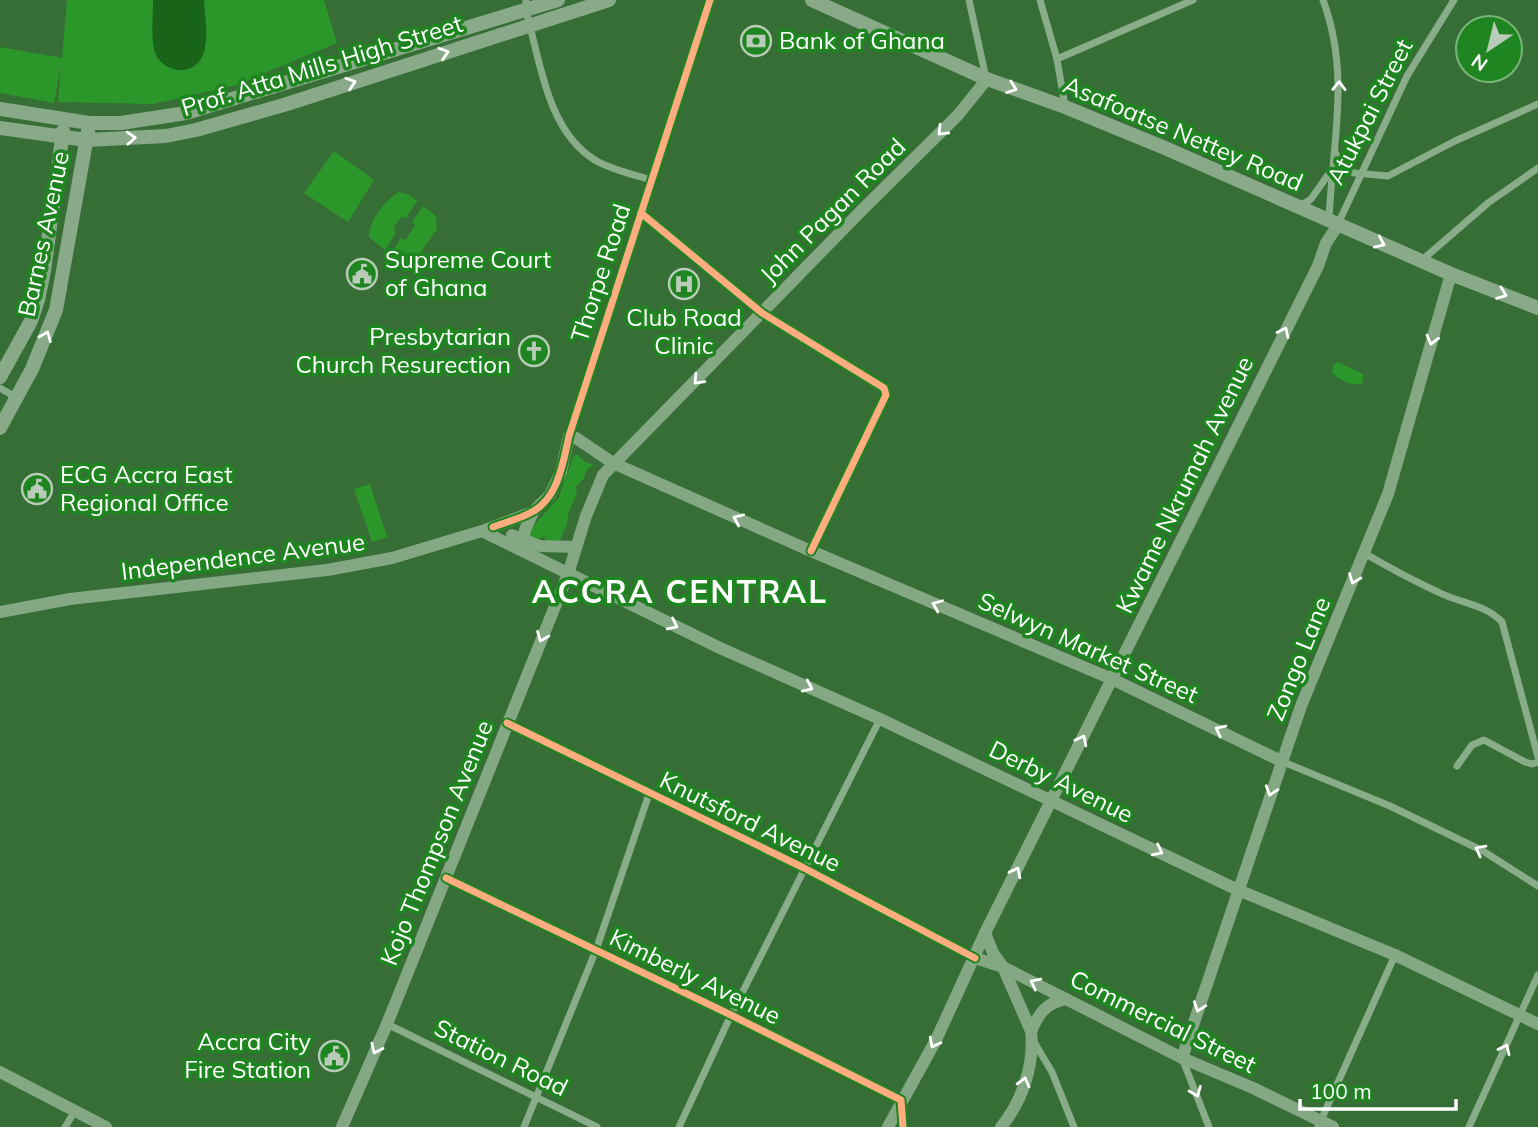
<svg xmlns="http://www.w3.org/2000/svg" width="1538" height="1127" viewBox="0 0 1538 1127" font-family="Mulish,sans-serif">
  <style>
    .green { fill: #2b972a }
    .water { fill: #186519 }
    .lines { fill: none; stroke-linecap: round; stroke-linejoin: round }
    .street { stroke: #89ad89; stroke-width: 7 }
    .secondary { stroke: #83a883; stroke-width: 12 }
    .primary { stroke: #8a8; stroke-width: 14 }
    .cycleway-casing { stroke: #1f8520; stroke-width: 11 }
    .cycleway { stroke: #ffac80; stroke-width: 7 }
    .oneway { stroke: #fff }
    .labels { text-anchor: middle; stroke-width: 7; stroke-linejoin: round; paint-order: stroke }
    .poi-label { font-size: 24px; fill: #fff; stroke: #1f8520; text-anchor: start }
    .street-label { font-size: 24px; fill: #fff; stroke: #1f8520 }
    .district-label { font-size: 32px; font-weight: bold; letter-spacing: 2px; fill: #fff; stroke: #1f8520 }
  </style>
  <rect width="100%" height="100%" fill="#366e36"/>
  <g class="green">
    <polygon points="67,0 324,0 337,43 237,85 153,104 58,102 61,66 54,103 0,93 0,47 62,58"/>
    <polygon points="334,151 374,180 348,222 304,193"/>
    <path d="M399 192 409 195 417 201 406 218 401 217 394 227 395 234 385 250 369 237C369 221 385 200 399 192Z"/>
    <polygon points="423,206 436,216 437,229 414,262 405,263 391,254 401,238 405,240 415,226 412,222"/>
    <path d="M1338 362 1363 374V383C1349 386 1342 381 1332 373L1333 366Z"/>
    <polygon points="576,454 585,462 594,465 587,469 584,478 575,488 577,494 569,511 567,524 559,542 546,542 545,537 533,540 529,535 530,530 559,497 573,457"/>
    <polygon points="370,484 387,537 372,542 354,489"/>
  </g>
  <path class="water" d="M153 0H204C205 16 209 39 203 55 194 78 160 74 154 49 151 34 153 16 153 0Z"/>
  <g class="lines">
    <g class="street">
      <path d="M526 0V11C540 60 547 131 595 160 611 170 633 174 651 180"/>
      <polyline points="969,0 986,78"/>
      <polyline points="1040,0 1057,59 1065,106"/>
      <path d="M1323 0C1351 75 1332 144 1329 220"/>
      <polyline points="1057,59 1193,0"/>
      <polyline points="1336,154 1346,168 1354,173 1388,176 1455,141 1538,104"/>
      <polyline points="1299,207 1311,199 1330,172"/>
      <polyline points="641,213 762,313 884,388 886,395 811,551"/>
      <polyline points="1338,224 1407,76 1454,0"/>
      <polyline points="1421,261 1488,203 1538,168"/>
      <polyline points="0,388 17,398"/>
      <polyline points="569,436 710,0"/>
      <path d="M1364 553C1388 567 1412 580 1438 592 1459 603 1485 604 1502 622L1538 757"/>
      <polyline points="507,723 804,868 975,958"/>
      <polyline points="1281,761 1390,806 1483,851 1538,886"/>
      <polyline points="1457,766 1472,745 1484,740 1525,762 1532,764 1538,762"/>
      <polyline points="446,878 731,1015 901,1100 903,1127"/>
      <polyline points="387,1024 597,1127"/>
      <polyline points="1034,1042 1052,1072 1074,1127"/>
      <polyline points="1182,1058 1209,1127"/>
      <polyline points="65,1127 75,1111"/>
      <polyline points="524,1127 596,950 649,794"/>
      <polyline points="679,1127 731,1015 880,719"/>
      <polyline points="1318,1127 1395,955"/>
      <polyline points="1469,1127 1538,975"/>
    </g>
    <g class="secondary">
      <polyline points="482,531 720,648 880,719 1238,890 1395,955 1538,1024"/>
      <polyline points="512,535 540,546 576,547"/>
      <polyline points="523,541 525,530 533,512"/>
      <polyline points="0,612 70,599 327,570 392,558 482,531 533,512 550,495 561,472 569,436 576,438 613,463 811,551 1112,679 1281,761"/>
      <path d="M985 933 993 953 1003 967 1031 1031C1035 1064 1022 1102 1001 1127"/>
      <polyline points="975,958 1003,967 1182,1058 1253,1088 1333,1127"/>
      <path d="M1031 1031C1039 1013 1046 1003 1066 999"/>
      <polyline points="1182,1058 1301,706 1388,494 1451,274"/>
      <polyline points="0,1072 106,1127"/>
      <polyline points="342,1127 387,1024 568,574 586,516 603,475 861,211 958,115 987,79"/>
      <polyline points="888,1127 936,1040 985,933 1318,266 1326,243 1338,225"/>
    </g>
    <g class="primary">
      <polyline points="812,0 987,79 1065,107 1165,148 1451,274 1538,308"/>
      <polyline points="0,109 89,123 121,123 186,113 558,0"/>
      <polyline points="0,128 86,140 166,136 196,130 287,104 609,0"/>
      <polyline points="0,377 31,321 38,300 44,271 63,131"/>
      <polyline points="0,428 32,369 56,310 88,131"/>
    </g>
    <g class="cycleway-casing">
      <g id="cycleway">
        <polyline points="641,213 762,313 884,388 886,395 811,551"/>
        <path d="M493 527C506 522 519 519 530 513 558 500 563 463 569 436L710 0"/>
        <polyline points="507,723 804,868 975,958"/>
        <polyline points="446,878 731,1015 901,1100 903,1127"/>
      </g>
    </g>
    <use href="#cycleway" class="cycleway"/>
  </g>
  <defs><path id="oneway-chevron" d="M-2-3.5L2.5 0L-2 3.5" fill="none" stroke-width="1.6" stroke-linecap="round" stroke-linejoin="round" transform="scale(1.75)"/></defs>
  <g class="oneway">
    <use href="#oneway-chevron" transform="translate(444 53) rotate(-18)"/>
    <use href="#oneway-chevron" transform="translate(351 83) rotate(-18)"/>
    <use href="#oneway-chevron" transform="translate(1339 86) rotate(-89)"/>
    <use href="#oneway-chevron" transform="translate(1012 88) rotate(20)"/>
    <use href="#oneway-chevron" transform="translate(942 131) rotate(135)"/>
    <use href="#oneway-chevron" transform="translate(131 138) rotate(-3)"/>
    <use href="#oneway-chevron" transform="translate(1380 243) rotate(24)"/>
    <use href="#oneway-chevron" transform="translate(1502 294) rotate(21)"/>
    <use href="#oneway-chevron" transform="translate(1284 332) rotate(-64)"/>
    <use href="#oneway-chevron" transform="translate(46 336) rotate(-68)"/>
    <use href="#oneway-chevron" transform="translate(1432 340) rotate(105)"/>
    <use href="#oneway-chevron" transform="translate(698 380) rotate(133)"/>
    <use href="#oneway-chevron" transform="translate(738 519) rotate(-156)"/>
    <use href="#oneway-chevron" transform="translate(1354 579) rotate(111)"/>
    <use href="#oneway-chevron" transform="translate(937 605) rotate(-157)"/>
    <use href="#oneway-chevron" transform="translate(673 625) rotate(26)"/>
    <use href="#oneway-chevron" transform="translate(542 637) rotate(112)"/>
    <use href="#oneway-chevron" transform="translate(808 687) rotate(24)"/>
    <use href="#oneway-chevron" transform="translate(1220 730) rotate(-153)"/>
    <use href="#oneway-chevron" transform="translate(1082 740) rotate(-63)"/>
    <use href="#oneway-chevron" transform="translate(1271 791) rotate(108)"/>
    <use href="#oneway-chevron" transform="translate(1480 850) rotate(-152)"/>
    <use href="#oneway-chevron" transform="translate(1158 851) rotate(26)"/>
    <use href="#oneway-chevron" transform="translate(1016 872) rotate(-63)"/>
    <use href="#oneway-chevron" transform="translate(1035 983) rotate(-153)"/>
    <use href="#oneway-chevron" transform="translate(1199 1007) rotate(109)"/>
    <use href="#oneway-chevron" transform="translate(934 1043) rotate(118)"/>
    <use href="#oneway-chevron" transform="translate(376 1049) rotate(115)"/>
    <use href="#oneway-chevron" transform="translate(1505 1049) rotate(-65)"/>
    <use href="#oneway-chevron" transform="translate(1024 1082) rotate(-75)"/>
    <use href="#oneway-chevron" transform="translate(1196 1092) rotate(68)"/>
  </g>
  <defs>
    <g id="bank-ring" transform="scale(1.575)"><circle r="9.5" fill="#1f8520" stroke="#b9ccb9" stroke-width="1.5"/><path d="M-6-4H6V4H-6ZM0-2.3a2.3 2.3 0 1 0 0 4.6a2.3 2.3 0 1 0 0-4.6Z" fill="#b9ccb9"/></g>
    <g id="civic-ring" transform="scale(1.575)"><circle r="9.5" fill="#1f8520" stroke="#b9ccb9" stroke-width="1.5"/><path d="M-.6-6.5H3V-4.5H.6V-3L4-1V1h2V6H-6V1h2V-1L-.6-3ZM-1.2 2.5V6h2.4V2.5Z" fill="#b9ccb9"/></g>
    <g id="hospital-ring" transform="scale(1.575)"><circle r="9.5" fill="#1f8520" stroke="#b9ccb9" stroke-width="1.5"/><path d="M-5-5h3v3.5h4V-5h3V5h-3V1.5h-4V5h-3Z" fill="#b9ccb9"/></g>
    <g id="church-ring" transform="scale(1.575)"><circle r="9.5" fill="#1f8520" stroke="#b9ccb9" stroke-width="1.5"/><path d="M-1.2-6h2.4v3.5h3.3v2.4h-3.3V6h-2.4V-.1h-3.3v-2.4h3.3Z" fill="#b9ccb9"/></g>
  </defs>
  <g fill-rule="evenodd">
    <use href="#bank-ring" x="756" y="41"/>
    <use href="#civic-ring" x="362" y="274"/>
    <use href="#hospital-ring" x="684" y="284"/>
    <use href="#church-ring" x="534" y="351"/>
    <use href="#civic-ring" x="37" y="489"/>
    <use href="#civic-ring" x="334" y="1056"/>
  </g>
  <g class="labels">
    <g class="poi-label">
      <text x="779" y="49">Bank of Ghana</text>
      <text x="385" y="268">Supreme Court<tspan x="385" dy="28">of Ghana</tspan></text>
      <text x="684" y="326" text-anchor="middle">Club Road<tspan x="684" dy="28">Clinic</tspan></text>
      <text x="511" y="345" text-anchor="end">Presbytarian<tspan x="511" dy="28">Church Resurection</tspan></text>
      <text x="60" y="483">ECG Accra East<tspan x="60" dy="28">Regional Office</tspan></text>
      <text x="311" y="1050" text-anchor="end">Accra City<tspan x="311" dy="28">Fire Station</tspan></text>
    </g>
    <g class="street-label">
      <text transform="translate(322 66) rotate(-17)" y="8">Prof. Atta Mills High Street</text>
      <text transform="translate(1370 112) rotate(-63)" y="8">Atukpai Street</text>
      <text transform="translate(1183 134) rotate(23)" y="8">Asafoatse Nettey Road</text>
      <text transform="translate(833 211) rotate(-45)" y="8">John Pagan Road</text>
      <text transform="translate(44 234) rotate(-78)" y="8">Barnes Avenue</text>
      <text transform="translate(601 273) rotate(-72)" y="8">Thorpe Road</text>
      <text transform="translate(1185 485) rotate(-64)" y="8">Kwame Nkrumah Avenue</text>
      <text transform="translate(243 557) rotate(-7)" y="8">Independence Avenue</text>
      <text transform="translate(1088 648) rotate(24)" y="8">Selwyn Market Street</text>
      <text transform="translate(1299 659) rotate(-68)" y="8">Zongo Lane</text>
      <text transform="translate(1061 782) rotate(26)" y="8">Derby Avenue</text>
      <text transform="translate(750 822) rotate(26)" y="8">Knutsford Avenue</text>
      <text transform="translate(437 843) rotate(-68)" y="8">Kojo Thompson Avenue</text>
      <text transform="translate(695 977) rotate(26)" y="8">Kimberly Avenue</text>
      <text transform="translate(1163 1022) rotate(26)" y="8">Commercial Street</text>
      <text transform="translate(501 1058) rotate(26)" y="8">Station Road</text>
    </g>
    <g class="district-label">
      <text x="680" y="603">ACCRA CENTRAL</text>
    </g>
  </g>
  <g transform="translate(1489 49) rotate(215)"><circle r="33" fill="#1f8520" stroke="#79b679" stroke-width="2"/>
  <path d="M0-5L12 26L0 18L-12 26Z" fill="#b9ccb9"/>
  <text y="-10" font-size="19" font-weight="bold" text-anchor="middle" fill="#ffffff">N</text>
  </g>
  <path d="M1300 1099v10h156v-10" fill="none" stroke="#ffffff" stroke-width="3.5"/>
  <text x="1310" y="1099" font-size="21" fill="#ffffff" stroke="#1f8520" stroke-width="5" paint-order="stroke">100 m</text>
</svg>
